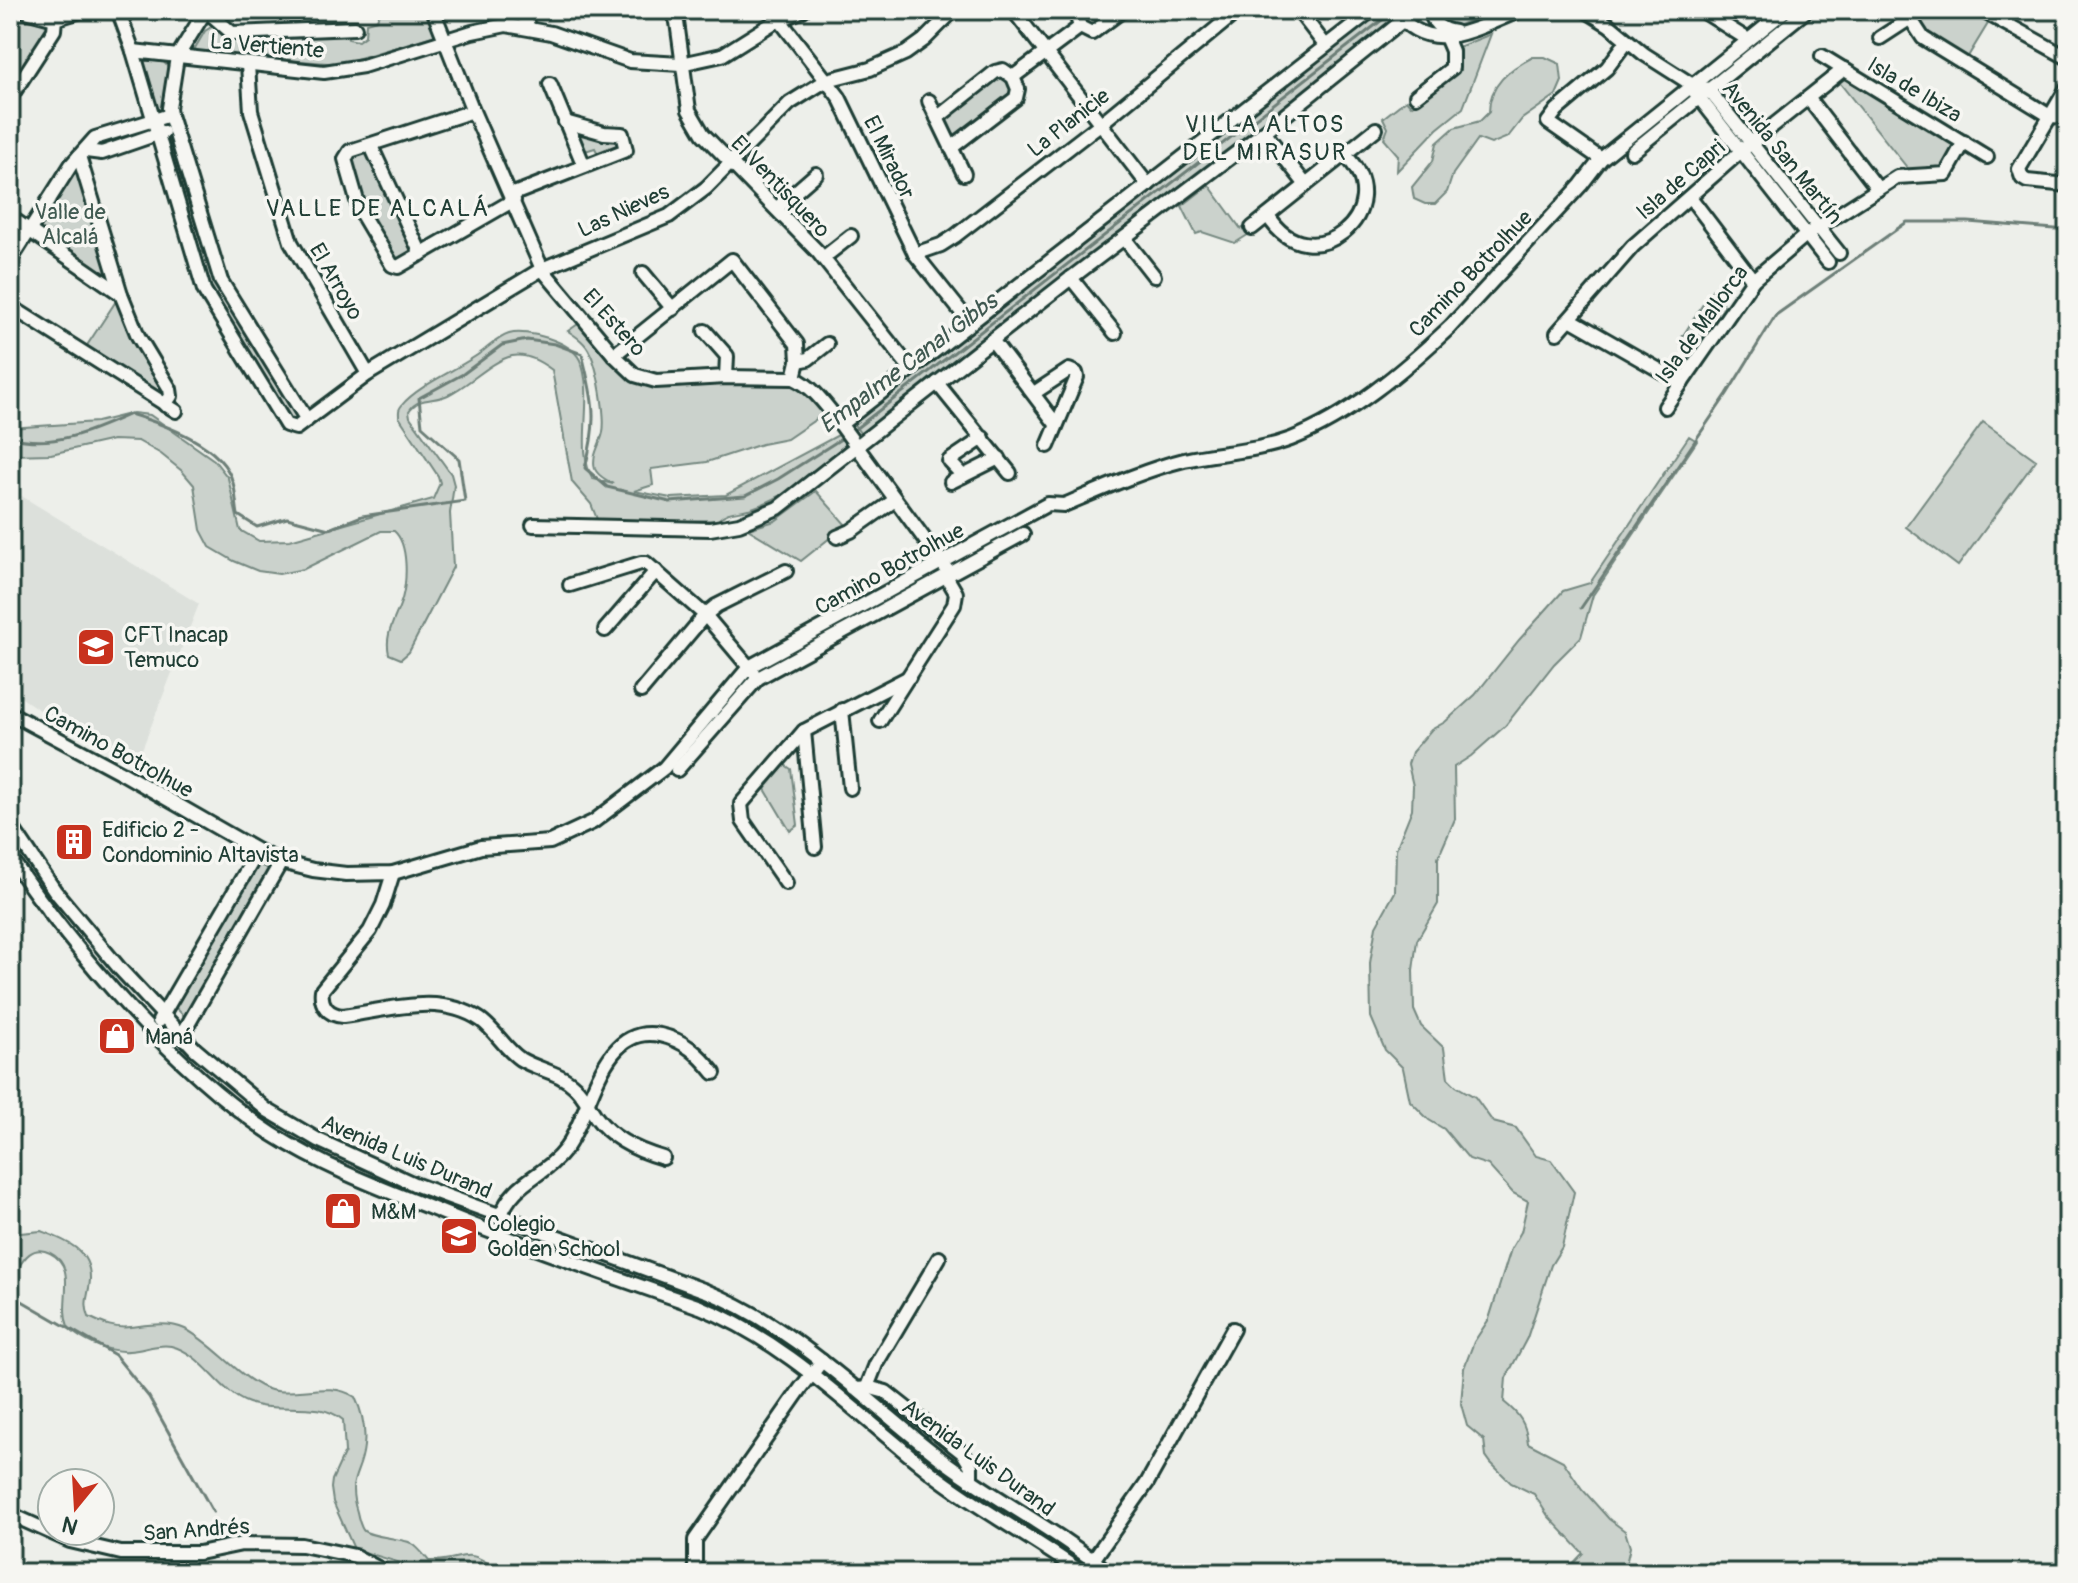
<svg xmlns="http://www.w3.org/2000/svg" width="2078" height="1583" viewBox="0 0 2078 1583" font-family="Pangolin,sans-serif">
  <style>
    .built { fill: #dce0db }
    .green { fill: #cbd2cc; stroke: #758880; stroke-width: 2 }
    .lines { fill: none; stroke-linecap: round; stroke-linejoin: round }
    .stream { stroke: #6c7e77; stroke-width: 3 }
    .minor-casing { stroke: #1f3d34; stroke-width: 18 }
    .minor { stroke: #f6f6f2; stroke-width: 12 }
    .labels { text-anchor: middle; stroke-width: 7; stroke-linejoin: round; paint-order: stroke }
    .street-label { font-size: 22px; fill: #1f3d34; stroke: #f6f6f2 }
    .park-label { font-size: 22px; fill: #415b52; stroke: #f6f6f2 }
    .poi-label { font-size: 22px; fill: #1f3d34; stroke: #f6f6f2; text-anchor: start }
    .neighbourhood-label { font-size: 24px; letter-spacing: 2px; fill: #1f3d34; stroke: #f6f6f2 }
    .water-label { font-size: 24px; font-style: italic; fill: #3f5850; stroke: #f6f6f2 }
  </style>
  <rect width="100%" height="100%" fill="#edefea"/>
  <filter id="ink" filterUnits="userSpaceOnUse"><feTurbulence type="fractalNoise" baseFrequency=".0125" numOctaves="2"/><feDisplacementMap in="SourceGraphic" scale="16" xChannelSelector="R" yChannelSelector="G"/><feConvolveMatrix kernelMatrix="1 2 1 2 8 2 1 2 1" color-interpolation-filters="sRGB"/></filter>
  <g filter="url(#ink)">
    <polygon class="built" points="10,489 199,604 137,762 113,746 38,709 10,690"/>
    <g class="green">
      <polygon points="380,10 428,10 439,34 340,64 197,53 195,48 205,31 213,26 221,30 346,33 348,39 358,41 365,36 366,23 377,20"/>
      <polygon points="1382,10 1390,10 1395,18 1393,23 867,432 860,433 853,423 856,418 1136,203 1324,53"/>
      <polygon points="1435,10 1496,10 1452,28 1441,25"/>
      <polygon points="1924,10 1980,10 1992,17 1964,63 1924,38 1911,18"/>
      <polygon points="10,15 33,15 50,22 49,31 10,90"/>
      <polygon points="1491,34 1463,108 1437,129 1397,171 1398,155 1384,139 1388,128 1383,118 1406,100 1411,106 1456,72 1456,48"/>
      <path d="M1533 57H1545L1560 64 1562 81 1556 95 1522 119 1508 137 1491 144 1478 139 1453 174 1447 192 1435 204H1425L1414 199 1412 187 1433 161 1437 143 1454 128 1480 121 1489 112C1489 85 1509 69 1533 57Z"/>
      <polygon points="145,61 163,61 168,67 164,113 155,113 142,67"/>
      <polygon points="1844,70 1963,143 1946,173 1913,175 1835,77"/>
      <polygon points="997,77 1006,77 1012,86 1011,92 953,137 941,119"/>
      <polygon points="582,132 619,138 621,147 599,156 595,148 585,151 579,134"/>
      <polygon points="168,136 175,139 203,233 200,238 194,239 163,143"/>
      <polygon points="364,153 371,155 412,247 407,257 401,259 395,257 368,213 353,163 356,155"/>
      <polygon points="77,168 111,277 106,278 37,231"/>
      <polygon points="1209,185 1241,229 1250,224 1254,231 1235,243 1202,232 1196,234 1182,206"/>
      <polygon points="202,252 207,252 300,418 299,422 291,424 207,287 198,255"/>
      <polygon points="1712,290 1728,310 1700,354 1679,342"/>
      <polygon points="118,298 130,332 158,374 168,396 164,396 86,347"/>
      <path d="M581 322 631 379 656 387 793 382 805 389 825 413 787 439 762 444 707 462 651 469 653 485 634 491 671 498 726 495 842 433 851 441 847 448C817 471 789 496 752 508 740 512 727 510 718 520L599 524 591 504 572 482 552 370C541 362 527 353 512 356 491 361 468 386 448 395 433 402 419 396 409 411L410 417 451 474 454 485 450 513 453 567 409 652 401 659 389 654C384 633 396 619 402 599 407 581 409 544 394 531H381L304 569 279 574 258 571 234 561 210 547 201 530 194 485 182 471 161 454 138 441 113 440 51 454 10 455V428L97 422 133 413 150 415 214 460 228 478 240 530 259 541 290 540 433 499 440 483 438 476 399 417C399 411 398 410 402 405 418 385 461 368 483 351 491 345 499 337 509 334 527 329 571 341 580 360 596 396 574 449 593 479L613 484C608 480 598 477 595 469 591 455 601 444 603 432 606 416 598 368 590 353 586 343 577 337 568 331Z"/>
      <polygon points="1983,422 2036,460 1958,566 1906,527"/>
      <path d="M1689 436 1697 441 1593 595 1581 637 1554 664 1505 726 1471 756 1454 767 1455 819 1438 858V904L1417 940 1413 970 1414 1010 1421 1026 1444 1048 1448 1078 1456 1086 1475 1097 1493 1122 1516 1128 1536 1156 1551 1160 1574 1192 1562 1247 1551 1265 1527 1338 1506 1378 1504 1402C1519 1414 1526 1423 1528 1443L1563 1461 1582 1489 1609 1519 1625 1531 1630 1547 1624 1573H1564L1583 1553 1548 1516 1534 1494 1511 1483 1491 1463 1486 1456 1484 1440 1467 1426 1461 1404 1464 1368 1474 1342 1489 1319 1511 1249 1521 1232 1528 1201 1513 1193 1488 1165 1469 1159 1444 1129 1429 1120 1410 1101 1403 1068 1385 1050 1371 1017 1370 963 1376 926 1395 892 1396 849 1412 809 1413 786 1408 764 1412 752 1431 730 1445 722 1475 695 1519 640 1563 591 1590 583Z"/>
      <polygon points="816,491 846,525 801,561 748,529 775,521"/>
      <polygon points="785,765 791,769 798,825 790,831 765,789"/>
      <polygon points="256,864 270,869 184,1016 175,1007"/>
      <path d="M41 1231C65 1240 91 1249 90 1280 89 1297 83 1300 89 1317 103 1324 115 1329 131 1327 148 1325 168 1321 185 1329 214 1343 243 1383 271 1390 300 1397 328 1380 355 1397 362 1412 366 1429 364 1446 361 1476 346 1477 357 1512 358 1517 360 1525 363 1530 369 1537 400 1538 411 1543 418 1547 424 1555 429 1561 468 1562 461 1542 502 1573H409L401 1563 354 1549 333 1502 331 1488 332 1480 345 1452 343 1420C319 1399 278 1414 249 1403 218 1392 204 1354 171 1346 157 1343 142 1351 129 1351 118 1352 102 1348 93 1344 85 1340 72 1334 68 1326 58 1303 79 1267 50 1253 28 1242 20 1267 10 1280V1239L20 1233Z"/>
    </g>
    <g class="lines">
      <g class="stream">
        <polyline points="850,433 1391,13"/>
        <path d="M10 437C53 449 92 431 130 414 163 424 223 444 233 483 236 493 236 504 238 515L257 527 287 518 329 529 362 516 465 501 459 459 422 426 419 398 463 374 502 345 527 340 555 344 582 354C594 402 598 420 585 468L607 487 670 502 745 496 778 479 844 437"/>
        <polyline points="1581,608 1727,394 1776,315 1907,222 1968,222 2068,230"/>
        <polyline points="10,1294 115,1355 149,1397 213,1512"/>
      </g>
      <g class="minor-casing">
        <g id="minor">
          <polyline points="22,10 55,19"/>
          <polyline points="118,10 133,51 204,290 286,425 296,428 368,374 542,269 669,216 706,188 790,103 827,80 870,69 906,53 924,40 954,10"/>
          <polyline points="206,10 177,57 169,108 170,115 221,281 307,420"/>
          <polyline points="206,10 232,33 355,28"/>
          <path d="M433 10 473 111 542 269 614 355 635 375 656 381 726 377 794 378C811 386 821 399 833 414L950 574"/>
          <polyline points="521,10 529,28"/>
          <polyline points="672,10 677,22 689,110 703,134 818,252 910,368"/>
          <polyline points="772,10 839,97 915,254 970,323"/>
          <polyline points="1013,10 1148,185"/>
          <polyline points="1075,10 1080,27 1092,33 1123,10"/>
          <polyline points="1298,10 1325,45"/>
          <path d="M1394 10C1430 59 1475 28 1521 10"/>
          <path d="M1431 10C1432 25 1442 30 1455 32"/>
          <polyline points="1585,10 1609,25 1644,54 1691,84 1708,89 1839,253"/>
          <polyline points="1701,10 1747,39"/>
          <polyline points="1981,10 2068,58"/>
          <polyline points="1910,18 1923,38 2050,116 2068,117"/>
          <polyline points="1880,38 1923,10"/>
          <polyline points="133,51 324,72 363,66 472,32 506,25 551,33 630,61 681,64 722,55 773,23 803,10"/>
          <polyline points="1822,56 1987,157"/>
          <polyline points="248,65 251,111 291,242 368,374"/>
          <polyline points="1013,77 1080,27"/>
          <polyline points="550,84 584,166"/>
          <polyline points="2068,86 2019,169 2022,178 2027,181 2068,185"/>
          <polyline points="1694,91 1828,262"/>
          <polyline points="1416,96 1452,68 1452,51 1446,37"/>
          <polyline points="10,98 54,30 55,19 84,10"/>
          <polyline points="1808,98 1878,189"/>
          <polyline points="929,101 964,174"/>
          <polyline points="473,111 350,151 345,159 360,211 392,265 398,267 514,200"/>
          <polyline points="937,118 995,72 1003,70 1013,77 1018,89 1016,98 951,148"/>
          <polyline points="1264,132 1306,185"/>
          <polyline points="371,146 421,254"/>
          <polyline points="86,151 102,153 163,132"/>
          <polyline points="1632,152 1807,10"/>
          <polyline points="79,156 121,294 138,336 170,389 171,396 165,405"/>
          <polyline points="1601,159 1548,122 1557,110 1607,68 1627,41"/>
          <polyline points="511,195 626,150 622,134 604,133 565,122"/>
          <polyline points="1690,197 1753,280"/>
          <polyline points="777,208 816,174"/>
          <path d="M1268 216C1310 285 1402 210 1345 155"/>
          <polyline points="10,217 121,294"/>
          <polyline points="1252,228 1376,129"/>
          <polyline points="1125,239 1154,276"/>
          <polyline points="915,254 941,245 955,236 1100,124 1239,10"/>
          <polyline points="823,258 851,236"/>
          <polyline points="10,261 71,165 95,138 170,115"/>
          <polyline points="643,273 673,309"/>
          <polyline points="1071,278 1115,333"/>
          <polyline points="10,306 176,411"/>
          <polyline points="1570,319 1682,383"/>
          <polyline points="705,331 727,356 726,377"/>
          <polyline points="1557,333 1633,246 1740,152 1844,69"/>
          <polyline points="992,340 1056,424"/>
          <polyline points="614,355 732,260 797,344 798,361 794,378"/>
          <polyline points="798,361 808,359 827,344"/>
          <polyline points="937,383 1010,473"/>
          <polyline points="1034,393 1069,370 1076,373 1077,377 1048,446"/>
          <polyline points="1665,407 1753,280 1806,235 1897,177 1946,174 1964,142"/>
          <polyline points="841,424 1372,10"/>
          <polyline points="963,476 949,461 983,438"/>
          <polyline points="951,482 999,458"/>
          <polyline points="533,525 710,529 739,524 778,508 1071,278 1264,132 1416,10"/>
          <polyline points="837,537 851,531 895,500"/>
          <polyline points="570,585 641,563 646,563 705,615 753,672"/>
          <polyline points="605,630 656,571"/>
          <polyline points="641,691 705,615 716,606 786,571"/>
          <polyline points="842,710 850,788"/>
          <path d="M10 713 122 773 258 851 281 862 313 870 346 874 393 873 481 847 550 842 593 822 664 768 749 667 1048 504 1064 505C1102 489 1144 470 1184 460 1220 452 1256 452 1291 439 1350 416 1404 370 1450 327L1581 185 1601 159 1786 10"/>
          <polyline points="880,721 954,605 956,593 946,576"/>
          <polyline points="804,731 815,847"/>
          <polyline points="677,770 758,678 1023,534"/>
          <path d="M10 824 55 891 120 969 195 1049 267 1110 318 1140 414 1184 706 1291C799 1328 868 1404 948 1464 1000 1502 1059 1532 1109 1573"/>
          <path d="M10 857C74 952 176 1071 272 1134 319 1164 374 1186 426 1206 516 1243 608 1275 700 1307 790 1343 858 1416 933 1474 981 1511 1034 1538 1082 1573"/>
          <path d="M393 873 383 905 370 931 322 990C320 1005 328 1015 343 1016 389 1010 439 992 481 1020 496 1031 505 1049 520 1059 538 1070 560 1072 575 1087 584 1095 589 1107 596 1117 612 1139 638 1151 663 1158"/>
          <polyline points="786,883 743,821 741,804 804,731 909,677"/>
          <polyline points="159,1021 258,851"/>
          <polyline points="177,1035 182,1035 281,862"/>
          <path d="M500 1217C514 1179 544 1178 566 1148 592 1113 600 1023 660 1035 684 1040 699 1054 714 1073"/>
          <polyline points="867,1387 876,1364 939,1258"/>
          <polyline points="855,1389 871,1388 886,1392 963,1453 971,1466 971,1481"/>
          <polyline points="10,1514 70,1541 121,1553 199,1553 242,1544 302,1545 355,1556 387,1573"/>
          <polyline points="1093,1560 1147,1483 1233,1329"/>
          <polyline points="695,1573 695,1540 801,1388 822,1361"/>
        </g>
      </g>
      <use href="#minor" class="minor"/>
    </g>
  </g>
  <defs>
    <g id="university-square" transform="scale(2)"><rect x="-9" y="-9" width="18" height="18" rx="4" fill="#c8321e" stroke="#f6f6f2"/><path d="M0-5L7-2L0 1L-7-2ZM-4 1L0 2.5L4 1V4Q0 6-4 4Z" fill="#fff"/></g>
    <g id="building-square" transform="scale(2)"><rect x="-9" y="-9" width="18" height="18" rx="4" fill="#c8321e" stroke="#f6f6f2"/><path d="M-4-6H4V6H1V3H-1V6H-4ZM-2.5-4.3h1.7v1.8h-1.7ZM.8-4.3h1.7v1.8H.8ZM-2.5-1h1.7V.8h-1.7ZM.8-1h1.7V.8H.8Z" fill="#fff"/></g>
    <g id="shop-square" transform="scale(2)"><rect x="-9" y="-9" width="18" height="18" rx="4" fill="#c8321e" stroke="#f6f6f2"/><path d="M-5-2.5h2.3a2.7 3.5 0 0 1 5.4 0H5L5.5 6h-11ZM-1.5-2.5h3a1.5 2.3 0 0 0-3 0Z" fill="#fff"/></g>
    <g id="school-square" transform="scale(2)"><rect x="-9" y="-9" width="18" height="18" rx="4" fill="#c8321e" stroke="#f6f6f2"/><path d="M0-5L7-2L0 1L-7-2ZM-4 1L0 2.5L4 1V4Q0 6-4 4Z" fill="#fff"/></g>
  </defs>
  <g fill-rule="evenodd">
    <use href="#university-square" x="96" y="647"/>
    <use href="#building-square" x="74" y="842"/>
    <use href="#shop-square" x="117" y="1036"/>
    <use href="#shop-square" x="343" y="1211"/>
    <use href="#school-square" x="459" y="1236"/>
  </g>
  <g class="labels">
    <g class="street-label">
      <text transform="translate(267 45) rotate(5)" y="8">La Vertiente</text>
      <text transform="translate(1915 89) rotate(31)" y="8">Isla de Ibiza</text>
      <text transform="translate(1068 122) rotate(-38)" y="8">La Planicie</text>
      <text transform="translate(1783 152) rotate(51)" y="8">Avenida San Martín</text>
      <text transform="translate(890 157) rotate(64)" y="8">El Mirador</text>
      <text transform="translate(1680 179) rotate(-41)" y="8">Isla de Capri</text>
      <text transform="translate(781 186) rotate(46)" y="8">El Ventisquero</text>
      <text transform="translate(623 210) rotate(-25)" y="8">Las Nieves</text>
      <text transform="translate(1470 273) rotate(-46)" y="8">Camino Botrolhue</text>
      <text transform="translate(337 281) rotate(60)" y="8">El Arroyo</text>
      <text transform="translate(615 322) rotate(48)" y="8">El Estero</text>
      <text transform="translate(1701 324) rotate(-54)" y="8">Isla de Mallorca</text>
      <text transform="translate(889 568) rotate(-29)" y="8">Camino Botrolhue</text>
      <text transform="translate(119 751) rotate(29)" y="8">Camino Botrolhue</text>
      <text transform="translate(407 1156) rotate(23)" y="8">Avenida Luis Durand</text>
      <text transform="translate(979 1457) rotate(36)" y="8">Avenida Luis Durand</text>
      <text transform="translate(196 1529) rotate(-4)" y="8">San Andrés</text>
    </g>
    <g class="park-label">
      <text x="70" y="219">Valle de<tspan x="70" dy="25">Alcalá</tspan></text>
    </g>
    <g class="poi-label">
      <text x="124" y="642">CFT Inacap<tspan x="124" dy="25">Temuco</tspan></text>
      <text x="102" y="837">Edificio 2 -<tspan x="102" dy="25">Condominio Altavista</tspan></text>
      <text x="145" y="1044">Maná</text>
      <text x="371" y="1219">M&amp;M</text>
      <text x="487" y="1231">Colegio<tspan x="487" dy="25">Golden School</tspan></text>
    </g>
    <g class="neighbourhood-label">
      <text x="1265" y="132">VILLA ALTOS<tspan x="1265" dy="28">DEL MIRASUR</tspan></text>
      <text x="378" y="216">VALLE DE ALCALÁ</text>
    </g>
    <g class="water-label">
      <text transform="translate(908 363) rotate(-37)" y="8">Empalme Canal Gibbs</text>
    </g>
  </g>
  <rect width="2078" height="1583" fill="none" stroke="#f6f6f2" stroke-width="40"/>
  <rect x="20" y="20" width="2038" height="1543" fill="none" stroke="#1f3d34" stroke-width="3" filter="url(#ink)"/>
  <g transform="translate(76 1507) rotate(198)"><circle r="38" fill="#f6f6f2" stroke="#a0aca6" stroke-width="2"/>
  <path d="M0-6L14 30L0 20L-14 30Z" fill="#c8321e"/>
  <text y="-12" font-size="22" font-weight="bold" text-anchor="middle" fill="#1f3d34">N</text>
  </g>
</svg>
